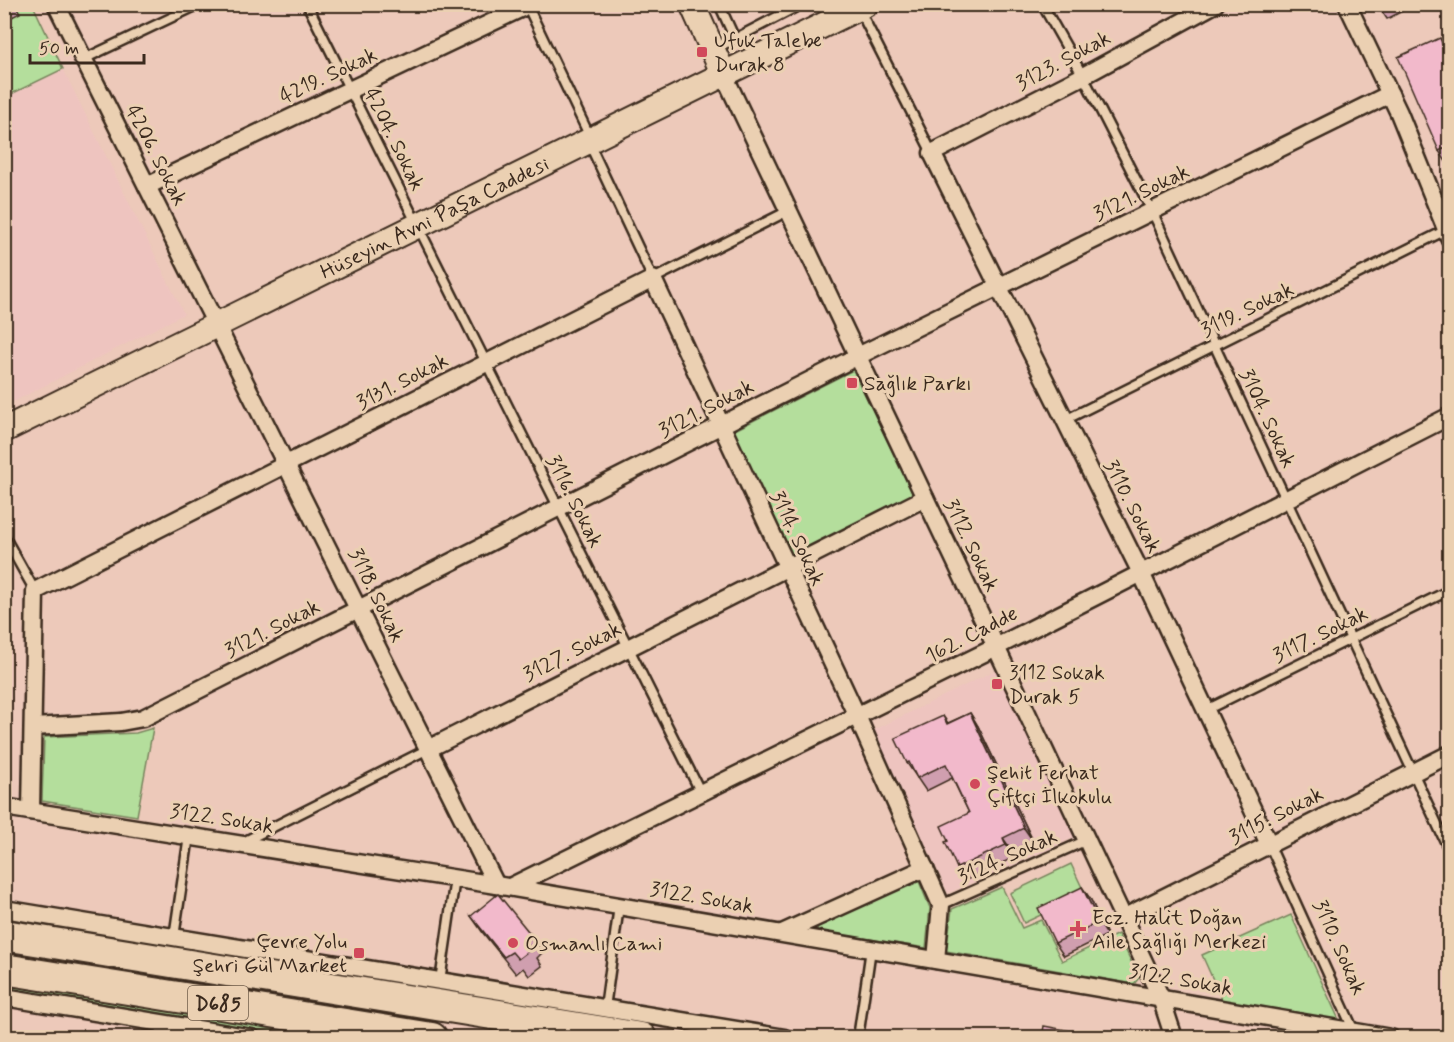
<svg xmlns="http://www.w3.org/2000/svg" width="1454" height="1042" viewBox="0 0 1454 1042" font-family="Mynerve,sans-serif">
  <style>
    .built { fill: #eec4bf }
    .green { fill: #b4de9c; stroke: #78845d; stroke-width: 1.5 }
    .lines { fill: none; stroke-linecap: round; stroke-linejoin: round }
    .lane-casing { stroke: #3b2a1e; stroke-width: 13 }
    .street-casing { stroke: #3b2a1e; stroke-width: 21 }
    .secondary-casing { stroke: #3b2a1e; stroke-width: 28 }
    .highway-casing { stroke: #3b2a1e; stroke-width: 34 }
    .lane { stroke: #ebd0b2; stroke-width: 8 }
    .street { stroke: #ebd0b2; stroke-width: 16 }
    .secondary { stroke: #ebd0b2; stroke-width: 24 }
    .highway { stroke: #ebd0b2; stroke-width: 30 }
    .wall { fill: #d09faf; stroke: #3b2a1e; stroke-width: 1.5 }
    .shaded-wall { fill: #a9828e; stroke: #3b2a1e; stroke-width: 1.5 }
    .building { fill: #f2b9cb; stroke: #3b2a1e; stroke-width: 1.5 }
    .poi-dot { fill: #d1495b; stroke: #ebd0b2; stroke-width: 2 }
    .labels { text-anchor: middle; stroke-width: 6; stroke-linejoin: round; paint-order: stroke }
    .shield { fill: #ebd0b2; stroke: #705c4a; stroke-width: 1.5 }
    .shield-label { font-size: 20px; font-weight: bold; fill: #3b2a1e }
    .poi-label { font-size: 21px; fill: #3b2a1e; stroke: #ebd0b2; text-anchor: start }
    .street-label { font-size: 21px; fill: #3b2a1e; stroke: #ebd0b2 }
  </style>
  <rect width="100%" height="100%" fill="#edc9ba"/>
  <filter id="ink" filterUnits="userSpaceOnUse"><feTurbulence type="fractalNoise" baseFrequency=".0167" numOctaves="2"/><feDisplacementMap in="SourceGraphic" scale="12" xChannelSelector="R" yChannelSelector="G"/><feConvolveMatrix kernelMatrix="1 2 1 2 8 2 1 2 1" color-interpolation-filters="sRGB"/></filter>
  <g filter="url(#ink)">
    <g class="built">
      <polygon points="63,69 184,314 5,406 5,97"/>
      <polygon points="998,669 1075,837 948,893 874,730"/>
    </g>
    <g class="green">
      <polygon points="5,5 33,5 63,69 5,97"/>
      <polygon points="853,370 914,496 792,555 733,431"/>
      <polygon points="153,728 137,816 42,801 44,737 136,733"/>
      <polygon points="1071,864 1085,894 1024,923 1010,893"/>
      <polygon points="918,879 930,908 926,948 818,931 816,925"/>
      <polygon points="1002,887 1022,928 1041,920 1062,961 1118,934 1139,978 1134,984 946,951 952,909"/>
      <polygon points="1291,915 1340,1022 1223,1002 1202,955"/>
      <polygon points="4,981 351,1037 303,1037 5,989"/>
    </g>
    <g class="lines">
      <g class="lane-casing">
        <g id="lane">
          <polyline points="307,4 701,793"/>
          <polyline points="719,4 735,39"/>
          <polyline points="1042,4 1083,76 1152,211 1450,852"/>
          <polyline points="527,5 590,137"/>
          <polyline points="859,9 932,153"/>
          <polyline points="715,49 802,4"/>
          <polyline points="84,59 200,4"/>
          <polyline points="589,143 653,279 788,211"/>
          <polyline points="1439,212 1450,207"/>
          <polyline points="1065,420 1446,230"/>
          <polyline points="4,536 35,591"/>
          <polyline points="1206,710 1450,590"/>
          <polyline points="241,843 428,749"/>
          <polyline points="1269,844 1354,1031"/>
          <polyline points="941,905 1087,840"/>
          <polyline points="174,937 189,836"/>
          <polyline points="440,981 455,878"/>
          <polyline points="605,1008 619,906"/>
          <polyline points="160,1038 162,1023"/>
          <polyline points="858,1038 871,949"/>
        </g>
      </g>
      <g class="street-casing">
        <g id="street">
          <polyline points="56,4 496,885"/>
          <polyline points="1215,4 1083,76 932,153 1141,573 1269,844"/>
          <polyline points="1347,4 1399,113 1450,239"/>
          <polyline points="724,75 996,647 1161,998 1174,1038"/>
          <polyline points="147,186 522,8 520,4"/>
          <polyline points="33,727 121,722 143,718 858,356 1390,94"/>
          <polyline points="428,749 925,498"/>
          <polyline points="4,807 496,885 1391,1038"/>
          <polyline points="31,811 35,591 653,279 857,716 941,905 936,960"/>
          <polyline points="510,887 996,647 1450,416"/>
          <polyline points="4,909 785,1038"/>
          <polyline points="1123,918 1450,754"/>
          <polyline points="782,933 925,868"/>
          <polyline points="4,997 252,1038"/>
        </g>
      </g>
      <g class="secondary-casing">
        <g id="secondary">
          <polyline points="692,4 724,75"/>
          <path id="s1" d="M4 430 866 4"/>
        </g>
      </g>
      <g class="highway-casing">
        <g id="highway">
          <polyline points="4,935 641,1038"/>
          <polyline points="4,969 432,1038"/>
        </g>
      </g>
      <use href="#lane" class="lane"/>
      <use href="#street" class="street"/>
      <use href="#secondary" class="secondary"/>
      <use href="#highway" class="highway"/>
    </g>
    <g class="wall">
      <polygon points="4,4 15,4 20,13 4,21"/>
      <polygon points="1377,4 1416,4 1387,19"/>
      <polygon points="1449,52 1449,166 1439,151"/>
      <polygon points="970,713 978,726 1033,841 1012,851 1015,857 966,880 957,868 948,841 969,813 952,778 926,791 907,763 943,716 948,723"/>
      <polygon points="1082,887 1091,900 1107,935 1064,956 1055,943"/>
      <polygon points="471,916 532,936 543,952 537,958 542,966 529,976 523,968 516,974 483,933"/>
    </g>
    <g class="shaded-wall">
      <polygon points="1440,38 1449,52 1449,60"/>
      <polygon points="970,713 978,726 1033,841 1024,828"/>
      <polygon points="1003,838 1012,851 1015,857 1006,845"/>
      <polygon points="1082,887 1091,900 1107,935 1099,922"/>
    </g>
    <g class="building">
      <polygon points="1440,38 1449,60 1449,146 1439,151 1398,57"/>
      <polygon points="970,713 1024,828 1003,838 1006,845 957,868 945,842 948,841 941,826 969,813 946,764 917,778 909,762 907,763 895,738 943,716 947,724"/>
      <polygon points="1082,887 1099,922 1055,943 1038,908"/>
      <polygon points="498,894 532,936 525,942 531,949 518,959 512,952 504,957 471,916"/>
      <polygon points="1044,1026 1093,1035 1092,1038 1042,1038"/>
    </g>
  </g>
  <g class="poi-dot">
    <rect x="696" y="46" width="12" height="12" rx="3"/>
    <rect x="846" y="377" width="12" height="12" rx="3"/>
    <rect x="991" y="678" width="12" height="12" rx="3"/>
    <circle cx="975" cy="784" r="6"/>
    <path d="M1075 920h6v6h6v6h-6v6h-6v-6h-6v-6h6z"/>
    <circle cx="513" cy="943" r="6"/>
    <rect x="353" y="947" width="12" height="12" rx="3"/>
  </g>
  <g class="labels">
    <rect class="shield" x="188" y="986" width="60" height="34" rx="4.5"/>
    <g class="shield-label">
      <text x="218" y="1010">D685</text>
    </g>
    <g class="poi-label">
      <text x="714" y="47">Ufuk Talebe<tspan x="714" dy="24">Durak 8</tspan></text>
      <text x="864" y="390">Sağlık Parkı</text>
      <text x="1009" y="679">3112 Sokak<tspan x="1009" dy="24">Durak 5</tspan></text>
      <text x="987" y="779">Şehit Ferhat<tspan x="987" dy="24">Çiftçi İlkokulu</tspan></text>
      <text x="1092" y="924">Ecz. Halit Doğan<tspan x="1092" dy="24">Aile Sağlığı Merkezi</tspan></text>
      <text x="347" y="948" text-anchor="end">Çevre Yolu<tspan x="347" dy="24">Şehri Gül Market</tspan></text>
      <text x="525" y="950">Osmanlı Cami</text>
    </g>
    <g class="street-label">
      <text transform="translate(1063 60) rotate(-28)" y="7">3123. Sokak</text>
      <text transform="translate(328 75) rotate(-25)" y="7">4219. Sokak</text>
      <text transform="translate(395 139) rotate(64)" y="7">4204. Sokak</text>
      <text transform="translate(157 155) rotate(63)" y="7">4206. Sokak</text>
      <text transform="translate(1141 192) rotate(-26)" y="7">3121. Sokak</text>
      <text dy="7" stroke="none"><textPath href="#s1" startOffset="480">Hüseyin Avni Paşa Caddesi</textPath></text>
      <text transform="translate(1247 309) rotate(-26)" y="7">3119. Sokak</text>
      <text transform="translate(402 381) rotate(-27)" y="7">3131. Sokak</text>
      <text transform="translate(706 408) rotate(-27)" y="7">3121. Sokak</text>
      <text transform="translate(1268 418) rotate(65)" y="7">3104. Sokak</text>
      <text transform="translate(575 501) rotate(63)" y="7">3116. Sokak</text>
      <text transform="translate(1133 506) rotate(63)" y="7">3110. Sokak</text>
      <text transform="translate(798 538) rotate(65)" y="7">3114. Sokak</text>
      <text transform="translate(972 545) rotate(64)" y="7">3112. Sokak</text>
      <text transform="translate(377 595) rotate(64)" y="7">3118. Sokak</text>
      <text transform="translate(272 628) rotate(-27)" y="7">3121. Sokak</text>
      <text transform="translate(971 634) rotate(-27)" y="7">162. Cadde</text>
      <text transform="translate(1320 634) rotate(-26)" y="7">3117. Sokak</text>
      <text transform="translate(572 651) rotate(-27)" y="7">3127. Sokak</text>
      <text transform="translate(1276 815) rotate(-27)" y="7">3115. Sokak</text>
      <text transform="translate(222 818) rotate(9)" y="7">3122. Sokak</text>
      <text transform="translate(1007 856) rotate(-24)" y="7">3124. Sokak</text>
      <text transform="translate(702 897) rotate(10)" y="7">3122. Sokak</text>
      <text transform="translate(1340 947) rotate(66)" y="7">3110. Sokak</text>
      <text transform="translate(1181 979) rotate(10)" y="7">3122. Sokak</text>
    </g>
  </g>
  <rect width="1454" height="1042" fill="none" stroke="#ebd0b2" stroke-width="24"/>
  <rect x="12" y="12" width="1430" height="1018" fill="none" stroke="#3b2a1e" stroke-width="2" filter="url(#ink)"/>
  <path d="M30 54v9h114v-9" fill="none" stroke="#3b2a1e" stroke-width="3"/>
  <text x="39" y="54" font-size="18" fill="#3b2a1e" stroke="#ebd0b2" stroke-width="4.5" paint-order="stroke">50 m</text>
</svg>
